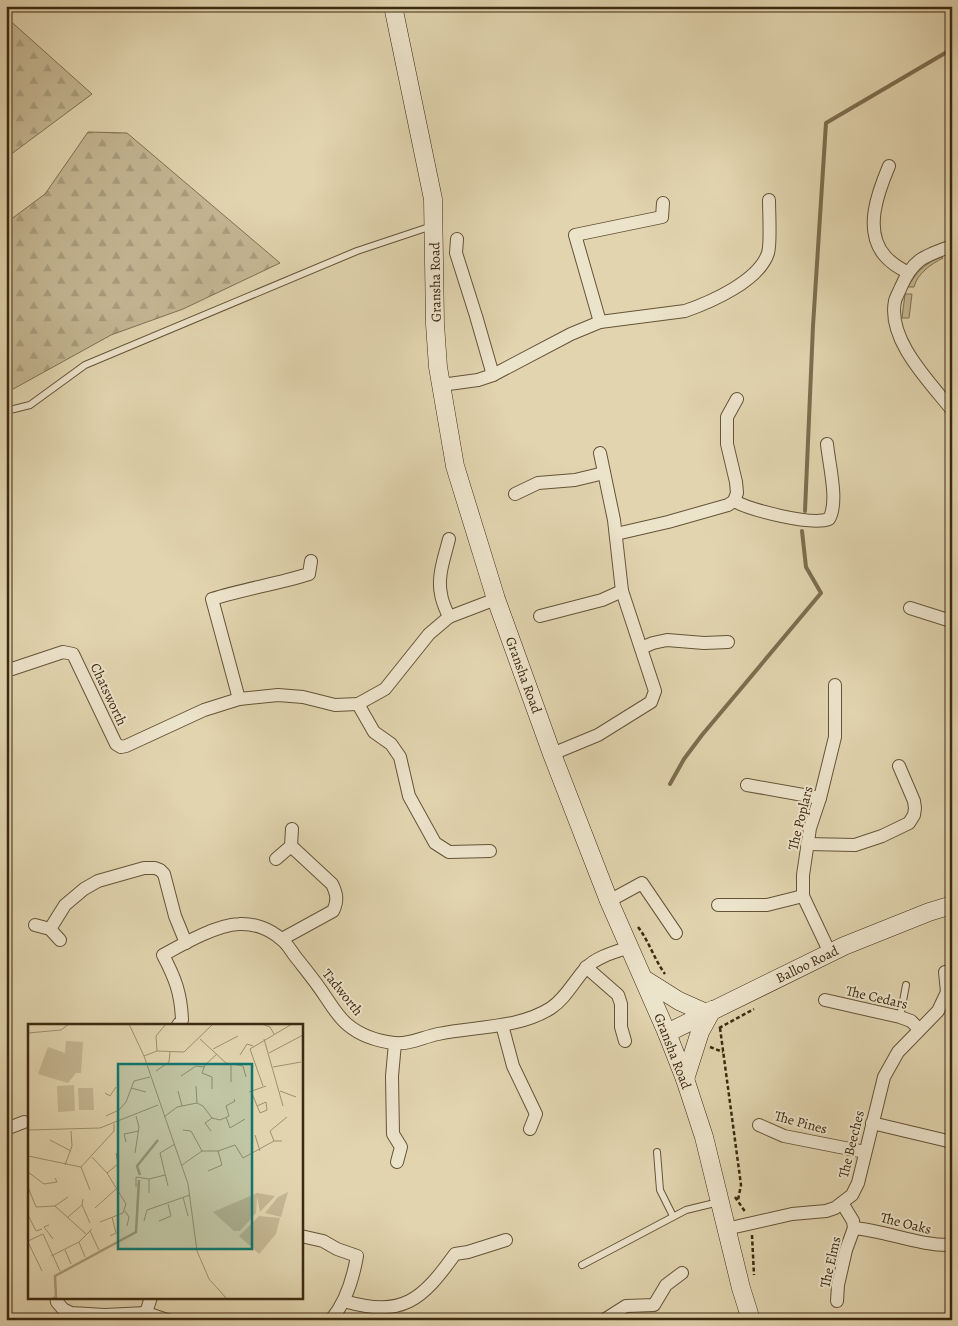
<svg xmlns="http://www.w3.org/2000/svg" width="958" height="1326" viewBox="0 0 958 1326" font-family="Alegreya,serif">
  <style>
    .green { fill: #c5b794; stroke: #807052 }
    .forest { fill: url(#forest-firs); stroke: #807052 }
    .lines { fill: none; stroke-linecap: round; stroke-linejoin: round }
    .stream { stroke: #7d6d4f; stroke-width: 4 }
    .lane-casing { stroke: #655437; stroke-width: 8 }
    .street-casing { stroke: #655437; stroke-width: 14 }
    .secondary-casing { stroke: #3c290f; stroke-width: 19 }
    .path { stroke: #3c290f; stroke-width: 2.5; stroke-dasharray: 4 2.5; stroke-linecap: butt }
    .lane { stroke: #ece3cb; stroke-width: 6 }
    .street { stroke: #ece3cb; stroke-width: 12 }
    .secondary { stroke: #ece3cb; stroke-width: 18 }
    .labels { text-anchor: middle; stroke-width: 4; stroke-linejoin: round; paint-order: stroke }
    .street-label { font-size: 14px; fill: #3c290f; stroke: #ece3cb }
    .inset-river { fill: none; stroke: #a99a79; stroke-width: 2.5 }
    .inset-road { fill: none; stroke: #9f906f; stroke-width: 1 }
    .view { fill: #0f766e; fill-opacity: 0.15; stroke: #0f766e; stroke-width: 2.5 }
    .inset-edge { fill: none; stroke: #3c290f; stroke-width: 2.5 }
  </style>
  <defs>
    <pattern id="forest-firs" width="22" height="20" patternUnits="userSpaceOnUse" patternTransform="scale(1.25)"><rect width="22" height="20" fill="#c5b794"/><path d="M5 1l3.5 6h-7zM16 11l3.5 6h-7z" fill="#aa9d7e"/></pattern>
  </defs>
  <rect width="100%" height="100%" fill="#e1d4af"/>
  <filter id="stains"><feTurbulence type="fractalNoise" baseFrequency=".004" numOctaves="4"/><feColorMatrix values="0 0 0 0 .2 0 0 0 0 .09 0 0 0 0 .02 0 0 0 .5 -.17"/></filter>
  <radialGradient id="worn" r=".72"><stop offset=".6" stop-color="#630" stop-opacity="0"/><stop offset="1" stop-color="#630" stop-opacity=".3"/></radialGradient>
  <g class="green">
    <path d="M941 257 943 258C931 264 917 274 914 287H908C916 272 924 264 941 257Z"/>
    <polygon points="905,294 912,294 909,318 902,318"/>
  </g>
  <g class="forest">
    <polygon points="6,17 92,94 10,155 6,160"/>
    <polygon points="88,132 127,133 280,263 183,309 111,335 6,393 6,223 45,194"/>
  </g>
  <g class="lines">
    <g class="stream">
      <polyline points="805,511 813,326 826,123 952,49"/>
      <polyline points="670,784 684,759 702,735 821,593 806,567 802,531"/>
    </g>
    <g class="lane-casing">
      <g id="lane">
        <polyline points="6,411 30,405 85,365 357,251 432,226"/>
        <polyline points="900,1017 906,985"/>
        <polyline points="657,1152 660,1190 673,1216"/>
        <polyline points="582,1265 686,1210 719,1202"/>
      </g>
    </g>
    <g class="street-casing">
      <g id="street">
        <path d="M889 166C878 192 863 231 885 256 891 263 899 268 907 272"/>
        <polyline points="457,239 456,253 476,316 493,375"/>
        <path d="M952 246C924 256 913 259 901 287 899 292 896 297 895 301 887 340 930 382 952 410"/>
        <polyline points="600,322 575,235 662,217 663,203"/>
        <path d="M441 385 478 380 493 375 571 334 600 322 685 311C711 302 759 281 768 253 771 244 769 212 769 200"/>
        <polyline points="515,494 538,483 575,480 604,473"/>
        <path d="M734 501C751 510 811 526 829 519 839 502 829 465 827 444"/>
        <polyline points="616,534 668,522 728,505 734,501 737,493 736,482 727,444 727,417 737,399"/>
        <polyline points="910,608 951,621"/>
        <polyline points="540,616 602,600 622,591"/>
        <path d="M449 617C446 610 442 602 441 594 437 576 445 556 449 539"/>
        <polyline points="641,648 653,643 667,640 704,643 728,642"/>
        <polyline points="6,671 63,652 73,654 116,744 121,747 126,746 204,710 239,699 278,695 303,697 335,705 358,704 385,689 429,634 449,617 496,599"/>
        <path d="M239 699 212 599C244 589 277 584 309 574L311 561"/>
        <polyline points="358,704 374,732 391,744 400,757 409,796 435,843 449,852 490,851"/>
        <polyline points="552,754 598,735 651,702 655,691 622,591 614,520 600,453"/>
        <polyline points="747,785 820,798"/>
        <polyline points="807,844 855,845 882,836 909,823 914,815 915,808 914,801 899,766"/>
        <polyline points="276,859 291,846 292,829"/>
        <polyline points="609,901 642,883 676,933"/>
        <polyline points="718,905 767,905 803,896"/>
        <polyline points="35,925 50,929 60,940"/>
        <polyline points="50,929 65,905 84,889 98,881 144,868 155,868 160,870 164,874 175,916 186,943"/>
        <path d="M282 939 333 911C338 901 337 894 332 884L291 846"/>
        <polyline points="830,953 803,896 803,875 810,828 820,798 835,737 835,685"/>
        <polyline points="586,967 618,995 621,1004 621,1027 625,1041"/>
        <polyline points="945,972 947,992"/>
        <polyline points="825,1000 900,1017 911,1021 919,1029"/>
        <path d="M178 1025 182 1020C181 993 175 978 163 955 183 944 216 925 239 924 254 923 270 929 281 939 287 943 291 951 295 956 305 969 316 982 325 996 332 1006 338 1017 348 1025 360 1035 378 1041 394 1043 409 1045 423 1037 438 1034 475 1026 518 1029 551 1008 566 998 574 981 586 968 596 957 615 952 630 947"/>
        <polyline points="502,1025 513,1066 536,1114 530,1129"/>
        <polyline points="395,1043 392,1076 393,1134 401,1147 397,1162"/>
        <polyline points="872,1123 952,1142"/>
        <polyline points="759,1125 784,1136 865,1152"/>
        <polyline points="6,1129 24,1122"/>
        <path d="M854 1228C887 1231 919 1246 952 1245"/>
        <polyline points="726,1229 792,1214 826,1211 835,1208 852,1195 858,1183 884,1077 898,1052 938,1011 947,992 952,990"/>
        <path d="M301 1236 323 1241 337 1249 357 1256C353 1279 346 1302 331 1320"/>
        <polyline points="56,1297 57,1302 63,1309 71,1313 105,1315 146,1313 167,1320"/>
        <path d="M344 1301C403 1318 422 1300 455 1254L468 1252 506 1240"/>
        <polyline points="837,1301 838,1285 846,1250 854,1228 853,1221 842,1203"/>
        <polyline points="146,1313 151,1297"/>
        <polyline points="604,1320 626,1306 654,1305 666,1285 682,1273"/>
      </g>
    </g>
    <g class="secondary-casing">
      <g id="secondary">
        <polyline points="393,6 433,199 435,324 438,367 455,466 496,599 552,754 609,901 667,1033 685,1079 704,1137 741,1288 751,1320"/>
        <polyline points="644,979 679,1001 706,1013"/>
        <polyline points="667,1033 844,946 929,912 952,905"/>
        <polyline points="685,1079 700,1032 712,1010"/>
      </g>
    </g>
    <g class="path">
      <path d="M638 927C649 941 654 959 665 974"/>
      <polyline points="719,1028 754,1009"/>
      <polyline points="720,1028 741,1185 738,1200"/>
      <polyline points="710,1047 723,1052"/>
      <polyline points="735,1197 746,1213"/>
      <polyline points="752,1235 754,1275"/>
    </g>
    <use href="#lane" class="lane"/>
    <use href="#street" class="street"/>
    <use href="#secondary" class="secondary"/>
  </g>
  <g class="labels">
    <g class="street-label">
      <text transform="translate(435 282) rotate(-91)" y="5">Gransha Road</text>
      <text transform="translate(524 675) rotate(70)" y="5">Gransha Road</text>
      <text transform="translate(109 694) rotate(65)" y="5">Chatsworth</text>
      <text transform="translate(800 818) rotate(-76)" y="5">The Poplars</text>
      <text transform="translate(807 964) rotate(-26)" y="5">Balloo Road</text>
      <text transform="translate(343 992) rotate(51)" y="5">Tadworth</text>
      <text transform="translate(877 997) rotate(13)" y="5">The Cedars</text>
      <text transform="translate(673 1051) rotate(69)" y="5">Gransha Road</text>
      <text transform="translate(801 1122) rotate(15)" y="5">The Pines</text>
      <text transform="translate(851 1144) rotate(-76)" y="5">The Beeches</text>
      <text transform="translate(906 1223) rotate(14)" y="5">The Oaks</text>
      <text transform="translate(830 1262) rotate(-77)" y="5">The Elms</text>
    </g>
  </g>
  <g transform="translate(28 1024)">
    <rect width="275" height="275" fill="#e1d4af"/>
    <path d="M38 17 55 18 53 49H48L40 59 10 50 20 23 37 29ZM46 61 47 87 30 88 29 62ZM50 64H65L66 86H51Z" fill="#c5b794"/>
    <path d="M260 168 253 193 237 189 250 173ZM229 169 247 172 232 188 229 172 228 189 212 207H206L185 188ZM231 192 252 194 248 210 231 230 211 212Z" fill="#c5b794"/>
    <path class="inset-river" d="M112 151 109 142 130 116M24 275 28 273 27 252 108 208 111 156"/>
    <path class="inset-road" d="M101 0 116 32 160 160 169 227 181 255 199 275M234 0 242 3 246 10M0 9 33 6 41 0M172 15 198 39 215 42 218 53M236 15 255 82M185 25 210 12M129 27 128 12 138 0M241 29 275 11M212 31 219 20 225 22M116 32 129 27 156 28 185 0M245 43 273 38M128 47 141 38 142 28M153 52 168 42 176 43M203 58V41M168 62 169 79M235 62 222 25 264 0M103 64 118 68M184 65V53L174 49 177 41 189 30M150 67 154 82M223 67 232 89 239 86 238 78 229 82M252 67 268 73M221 68 238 62M77 69 82 72 88 63M78 92 91 86 98 78 106 57 122 53M136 93 149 83 169 79 175 82 184 94 192 96 201 92 198 82 207 77 206 75M198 93 202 104 217 95M0 106 72 104 130 81M155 106 163 107 174 127M183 107 177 99 184 94M227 111 232 127M22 116 43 127M246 117 242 107 259 93M98 118 96 110 111 107M107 129 111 103 108 92M0 132 53 143 86 107V100M64 133 79 149 98 180 95 189 72 198M37 141 44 122 43 107M154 141 174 127H190L207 121 215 134 246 117H254M53 143 62 166M180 147 194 141 190 127M0 148 16 160 29 158 27 154M79 149 90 140 88 129M140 162 132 129 147 120M0 163 8 183 27 182 58 210M108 163V153L121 155M121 169V155L137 151M155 173 160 192M54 181 62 199M27 182 40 173M67 184 88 165M97 187 101 193 99 202M0 191 8 207 14 205M40 193 54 181 55 175M116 197 119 186 162 171M131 197 143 192 140 180M21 201 16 203 25 215M62 207 71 226M82 212 88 209 84 193M0 217 15 210 32 247M0 218 14 247M51 218 57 233M37 226 43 240M23 232 51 218 64 205"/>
    <path class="view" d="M90 40H224V225H90Z"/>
    <rect width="275" height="275" class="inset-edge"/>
  </g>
  <rect width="958" height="1326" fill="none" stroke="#e1d4af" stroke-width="25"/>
  <rect x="8" y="8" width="943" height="1311" fill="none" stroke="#3c290f" stroke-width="2.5"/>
  <rect x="12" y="12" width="933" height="1301" fill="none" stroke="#3c290f"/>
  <rect width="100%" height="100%" filter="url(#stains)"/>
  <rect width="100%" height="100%" fill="url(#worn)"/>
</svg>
